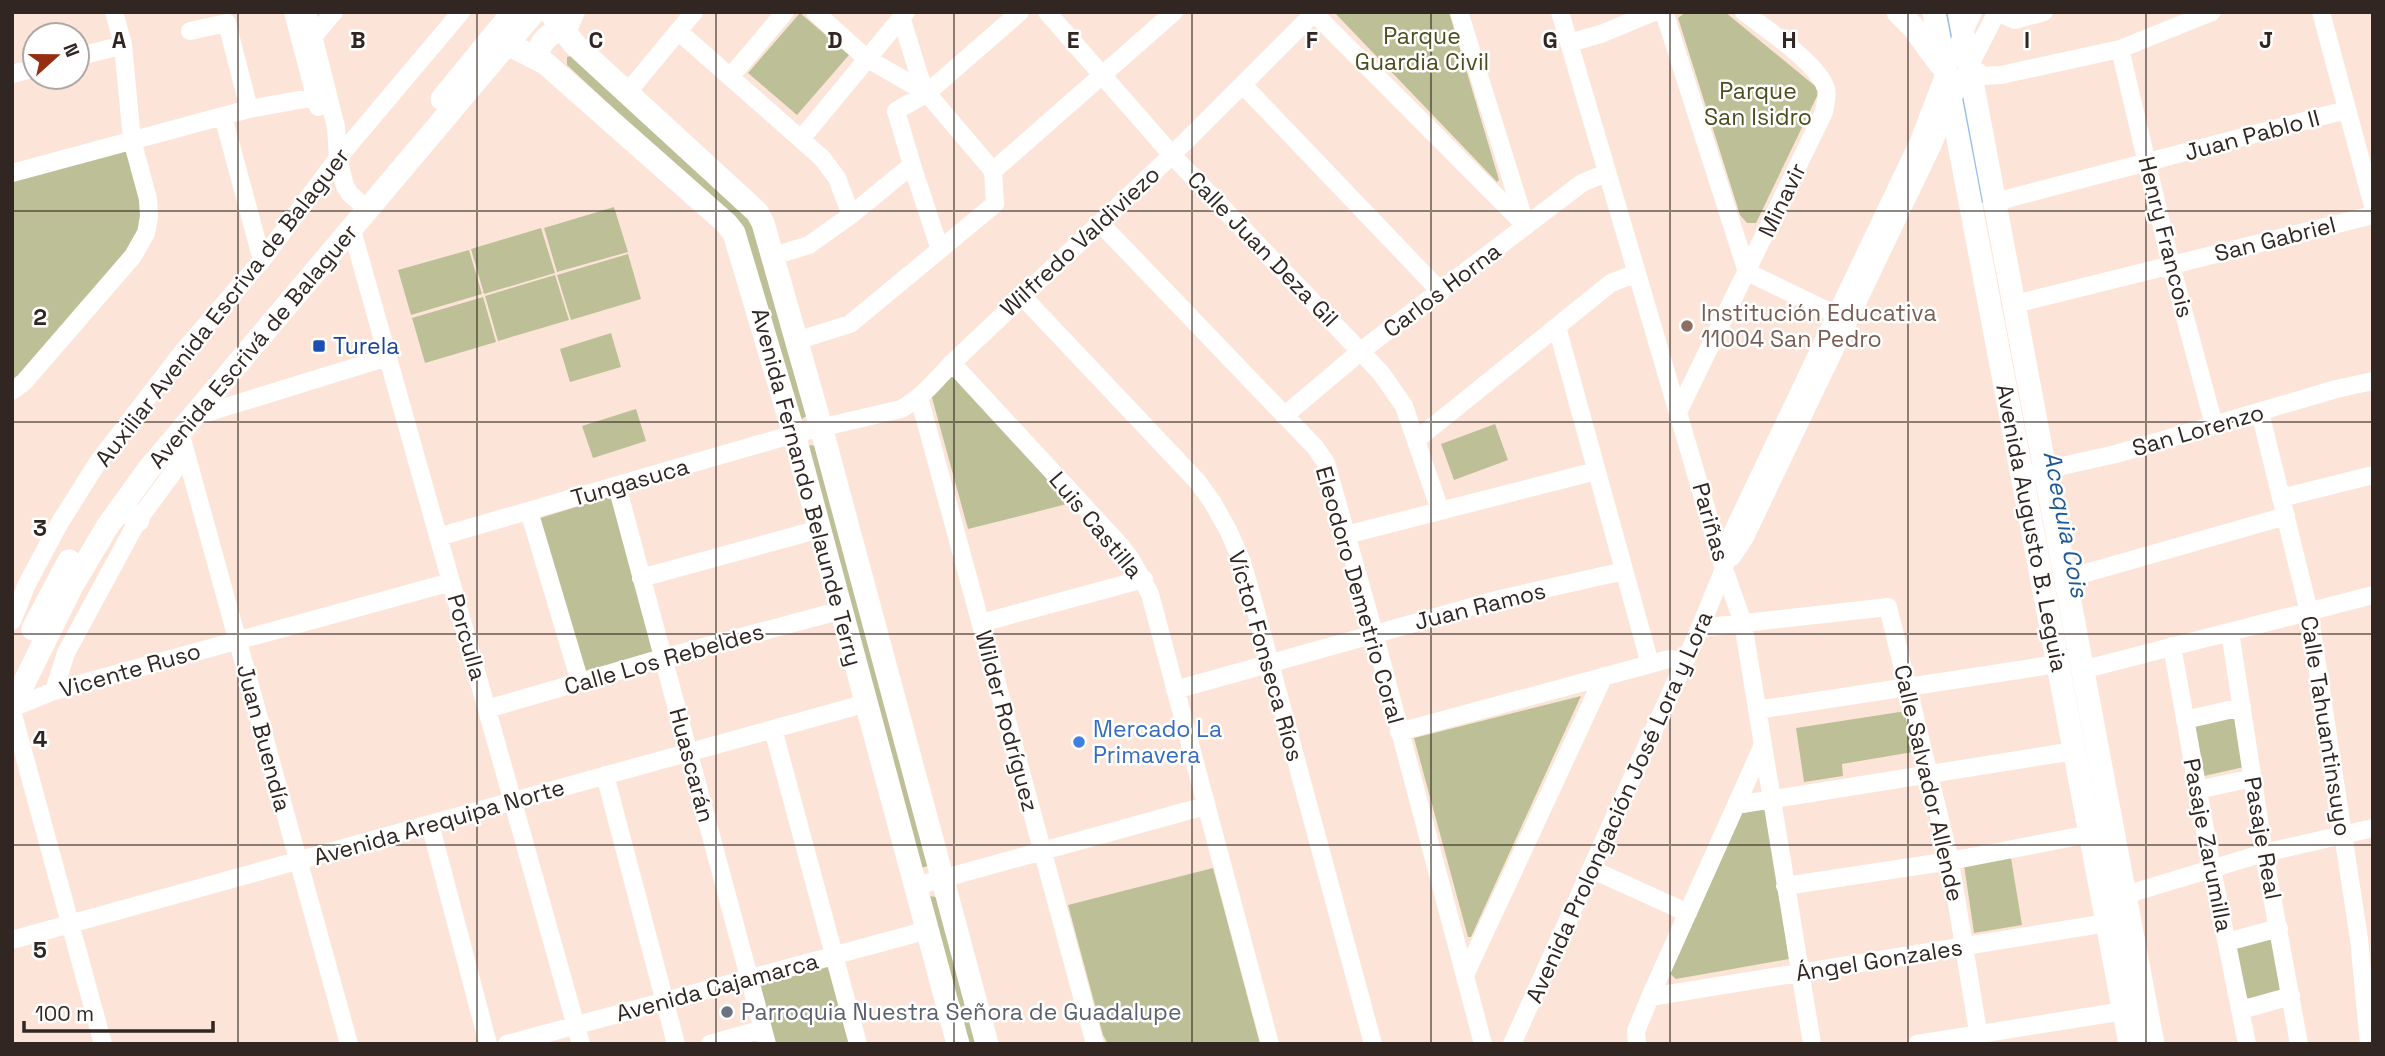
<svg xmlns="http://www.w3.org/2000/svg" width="2385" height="1056" font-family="'Space Grotesk',sans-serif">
  <rect width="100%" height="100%" fill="#fce5d8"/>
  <path fill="#bdc097" d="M 1334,12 L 1449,12 L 1499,180 L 1497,182 Z
    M 1686,12 L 1725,12 L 1820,90 L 1756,223 L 1747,223 L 1740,215 L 1678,18 Z
    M 800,13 L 849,55 L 797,115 L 748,73 Z
    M 571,56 L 754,224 L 809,414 L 802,419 L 798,417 L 741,227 L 567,65 L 567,57 Z
    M 128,149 L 144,219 L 130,249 L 12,384 L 12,181 Z
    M 614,207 L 628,252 L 557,272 L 544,228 Z
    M 541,228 L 555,273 L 484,294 L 471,249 Z
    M 469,250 L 482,294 L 411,315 L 398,270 Z
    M 628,254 L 641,299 L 571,320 L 557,275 Z
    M 555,275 L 569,320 L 498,341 L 485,296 Z
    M 483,297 L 496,342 L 425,363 L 412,318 Z
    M 611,333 L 621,367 L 570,382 L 560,349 Z
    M 953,375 L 1071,503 L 968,529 L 931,394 Z
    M 636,409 L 646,441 L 593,458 L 582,426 Z
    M 1495,424 L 1508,460 L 1454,480 L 1441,444 Z
    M 810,445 L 815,446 L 928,866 L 921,868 L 807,447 Z
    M 612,496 L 654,651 L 585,672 L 537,519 Z
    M 1581,696 L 1471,937 L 1468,937 L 1414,738 Z
    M 1906,711 L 1913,752 L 1842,764 L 1843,776 L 1804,782 L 1796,728 Z
    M 2234,712 L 2244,767 L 2204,776 L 2193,721 Z
    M 1765,803 L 1789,959 L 1676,979 L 1668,972 L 1743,806 Z
    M 2011,858 L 2022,925 L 1974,933 L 1964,865 Z
    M 1213,868 L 1260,1044 L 1108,1044 L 1103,1035 L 1068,905 Z
    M 929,896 L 937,897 L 977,1044 L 967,1044 Z
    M 2271,933 L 2280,991 L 2250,999 L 2247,998 L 2234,945 Z
    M 828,967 L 830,968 L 850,1044 L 775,1044 L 760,985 Z"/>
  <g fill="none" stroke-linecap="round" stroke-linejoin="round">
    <path stroke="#93beef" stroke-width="14" d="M 1946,12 L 1954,55
      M 1959,82 L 1980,196"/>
    <path stroke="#fff" stroke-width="18" d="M 293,12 L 318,107
      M 307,12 L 336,127 L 338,158 L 345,186 L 350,194 L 357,200
      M 815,12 L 866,58 L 927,93 L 993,171
      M 1047,12 L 1172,155 L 1381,373 L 1404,406 L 1440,510
      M 1313,12 L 1526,226
      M 1459,12 L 1525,223
      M 1560,12 L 1724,569 L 1743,623 L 1812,1044
      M 1664,12 L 1747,272 L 1845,319
      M 2321,12 L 2373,206
      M 901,17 L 920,78 L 927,93
      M 190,31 L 227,23 L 249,109
      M 678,31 L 822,158 L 837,178 L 851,215
      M 566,35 L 576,12
      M 313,37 L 334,12
      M 1569,43 L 1601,34 L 1654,12
      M 2120,49 L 2171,265 L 2214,425
      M 77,57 L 123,45
      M 1970,65 L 1983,76 L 2001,75 L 2120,49 L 2212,12
      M 12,74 L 35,68
      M 730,77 L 785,12
      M 1243,85 L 1441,292
      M 627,93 L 694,12
      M 223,116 L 262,260
      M 801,139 L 906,12
      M 993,171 L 1174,12
      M 12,173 L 249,109 L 316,97
      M 1995,202 L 2346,110
      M 1100,223 L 1315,447 L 1326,463 L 1374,633 L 1483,1044
      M 352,230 L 581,1044
      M 940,250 L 912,165 L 896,111 L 927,93 L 1020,12
      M 773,256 L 809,245 L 851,215 L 912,165
      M 1022,296 L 1197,481 L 1213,503 L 1229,532 L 1242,562 L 1252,597 L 1373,1044
      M 2015,304 L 2373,215
      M 1557,327 L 1650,664
      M 796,341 L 850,324 L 995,204 L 993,171
      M 952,363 L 1120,545 L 1132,561 L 1150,594 L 1270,1044
      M 12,391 L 24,382 L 133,256 L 146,233 L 149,217 L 148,199 L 132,140 L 123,45 L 114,12
      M 919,397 L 1095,1044
      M 1679,410 L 1824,112 C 1825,104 1828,97 1826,89 C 1819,64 1766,29 1744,12
      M 2260,412 L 2309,612 L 2359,939 L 2369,1044
      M 1284,416 L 1361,351 L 1582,183 L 1606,173
      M 193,417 L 388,357
      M 180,432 L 349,1044
      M 1416,440 L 1611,283 L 1637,273
      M 2035,472 L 2116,454 L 2336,389 L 2373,381
      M 617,486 L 767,1044
      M 2281,498 L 2373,475
      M 529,511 L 580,682
      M 1346,535 L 1596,471
      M 438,537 L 794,434 L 901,409 C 922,398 936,380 952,363 L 1172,155 L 1315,12
      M 1732,557 L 1745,537 L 1933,144 L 1951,101 L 1997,12 L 2015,20 L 2044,12
      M 641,578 L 820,529
      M 2065,579 L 2286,516
      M 12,621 L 27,584 L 59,524 L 98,462 L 181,354 L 262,260 L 338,158 L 461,12
      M 981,623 L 1144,579
      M 1700,628 L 1888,607 L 1950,861 L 1980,1044
      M 2230,632 L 2264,853 L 2299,1044
      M 2172,646 L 2212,869 L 2247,1044
      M 2082,670 L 2373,595
      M 1175,690 L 1500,599 L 1624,571
      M 54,691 L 66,653 L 138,520 L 186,455
      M 12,708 L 54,691 L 451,582
      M 487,709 L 663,658 L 842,610
      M 1757,710 L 2057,664
      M 12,711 L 103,1044
      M 2185,720 L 2242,707
      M 773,729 L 858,1044
      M 1399,732 L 1669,659 L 1685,661
      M 605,775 L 676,1044
      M 2197,790 L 2253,778
      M 1736,805 L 2074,751
      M 430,824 L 488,1044
      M 1591,869 L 1688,913
      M 916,886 L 1205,806
      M 1785,886 L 1950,861 L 2090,834
      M 2125,895 L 2264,853 L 2373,828
      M 12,940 L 867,703
      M 2227,942 L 2279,928
      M 1465,975 L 1604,676
      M 1650,997 L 2107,923
      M 2241,1010 L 2291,996
      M 507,1044 L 928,930
      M 710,1044 L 763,1029
      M 1512,1044 L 1700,628 L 1724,569 L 1733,531 L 1919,141 L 1945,73 L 1973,12
      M 1637,1044 L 1636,1031 L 1650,997 L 1763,745
      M 1917,1044 L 2124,1011"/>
    <path stroke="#fff" stroke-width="23" d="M 550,12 L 574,44 L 757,212 L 763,223 L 821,427 L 987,1044
      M 1898,12 L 1913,27 L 1940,64
      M 1934,12 L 2130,1044
      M 1959,12 L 2153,1044
      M 495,34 L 508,44 L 545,63 L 726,223 L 734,233 L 794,434 L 958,1044
      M 537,58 C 539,43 548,33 562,30
      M 442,99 L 513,12
      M 121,507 L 138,520
      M 33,629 L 69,561
      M 12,707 L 72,586 L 107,527 L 148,470 L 534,12"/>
  </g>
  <path fill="none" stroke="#312621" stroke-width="2" stroke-opacity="0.55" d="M 238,12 L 238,1044M 477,12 L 477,1044M 716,12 L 716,1044M 954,12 L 954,1044M 1192,12 L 1192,1044M 1431,12 L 1431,1044M 1670,12 L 1670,1044M 1908,12 L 1908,1044M 2146,12 L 2146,1044M 12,211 L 2373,211M 12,422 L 2373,422M 12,634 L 2373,634M 12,845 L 2373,845"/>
  <circle fill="#8d6e63" stroke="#fff" stroke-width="2.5" cx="1687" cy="326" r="7"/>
  <rect fill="#1a4fb4" stroke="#fff" stroke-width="2.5" x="312" y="339" width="14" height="14" rx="3.5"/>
  <circle fill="#3f7fe0" stroke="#fff" stroke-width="2.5" cx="1079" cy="742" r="7"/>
  <circle fill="#6b7280" stroke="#fff" stroke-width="2.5" cx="727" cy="1012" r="7"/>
  <g text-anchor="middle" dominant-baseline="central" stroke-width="5" stroke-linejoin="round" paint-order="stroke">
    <g font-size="23" fill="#4b4d1d" stroke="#fff">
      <text x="1422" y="36">Parque<tspan x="1422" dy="26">Guardia Civil</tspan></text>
      <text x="1758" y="91">Parque<tspan x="1758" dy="26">San Isidro</tspan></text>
    </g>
    <g font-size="23" fill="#312621" stroke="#fff">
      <text transform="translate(2252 135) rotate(-15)">Juan Pablo II</text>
      <text transform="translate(1782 200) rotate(-64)">Minavir</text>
      <text transform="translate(2166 237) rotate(76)">Henry Francois</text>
      <text transform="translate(2275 239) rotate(-14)">San Gabriel</text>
      <text transform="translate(1080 241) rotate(-43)">Wilfredo Valdiviezo</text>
      <text transform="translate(1263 249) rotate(46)">Calle Juan Deza Gil</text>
      <text transform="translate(1442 290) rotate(-37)">Carlos Horna</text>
      <text transform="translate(222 307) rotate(-52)">Auxiliar Avenida Escriva de Balaguer</text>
      <text transform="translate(253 346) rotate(-50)">Avenida Escrivá de Balaguer</text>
      <text transform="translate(2198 430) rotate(-16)">San Lorenzo</text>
      <text transform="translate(630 482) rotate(-16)">Tungasuca</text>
      <text transform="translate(807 487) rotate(75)">Avenida Fernando Belaunde Terry</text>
      <text transform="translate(1711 522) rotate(74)">Pariñas</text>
      <text transform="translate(1096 525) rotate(50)">Luis Castilla</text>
      <text transform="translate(2032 528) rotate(79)">Avenida Augusto B. Leguia</text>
      <text transform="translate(1360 595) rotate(74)">Eleodoro Demetrio Coral</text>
      <text transform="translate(1480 606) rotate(-14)">Juan Ramos</text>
      <text transform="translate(467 637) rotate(74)">Porculla</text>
      <text transform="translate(1266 656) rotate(74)">Víctor Fonseca Ríos</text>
      <text transform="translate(664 659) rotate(-16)">Calle Los Rebeldes</text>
      <text transform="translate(130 670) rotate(-16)">Vicente Ruso</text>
      <text transform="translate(1007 721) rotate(75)">Wilder Rodríguez</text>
      <text transform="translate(2326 726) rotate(81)">Calle Tahuantinsuyo</text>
      <text transform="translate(264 738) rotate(75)">Juan Buendía</text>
      <text transform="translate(692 765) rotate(75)">Huascarán</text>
      <text transform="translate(1929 783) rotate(77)">Calle Salvador Allende</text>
      <text transform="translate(1619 807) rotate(-66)">Avenida Prolongación José Lora y Lora</text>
      <text transform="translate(439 822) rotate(-16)">Avenida Arequipa Norte</text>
      <text transform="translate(2263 838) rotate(80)">Pasaje Real</text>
      <text transform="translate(2208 845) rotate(79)">Pasaje Zarumilla</text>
      <text transform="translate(1879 960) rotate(-9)">Ángel Gonzales</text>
      <text transform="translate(717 987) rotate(-15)">Avenida Cajamarca</text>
    </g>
    <g font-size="23" fill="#785e54" stroke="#fff" text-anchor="start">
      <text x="1701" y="313">Institución Educativa<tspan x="1701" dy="26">11004 San Pedro</tspan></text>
    </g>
    <g font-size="23" fill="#164399" stroke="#fff" text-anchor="start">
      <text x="333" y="346">Turela</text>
    </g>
    <g font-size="23" fill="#366cbe" stroke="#fff" text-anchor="start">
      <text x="1093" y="729">Mercado La<tspan x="1093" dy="26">Primavera</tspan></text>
    </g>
    <g font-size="23" fill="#5b616d" stroke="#fff" text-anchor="start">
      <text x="741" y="1012">Parroquia Nuestra Señora de Guadalupe</text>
    </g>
    <g font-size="24" font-style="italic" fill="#1d5893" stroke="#fff">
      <text transform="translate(2066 524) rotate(79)">Acequia Cois</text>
    </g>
  </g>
  <g font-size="23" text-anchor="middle" font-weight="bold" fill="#312621" stroke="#fff" stroke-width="5" stroke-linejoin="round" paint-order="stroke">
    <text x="119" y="48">A</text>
    <text x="358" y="48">B</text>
    <text x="596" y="48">C</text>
    <text x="835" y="48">D</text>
    <text x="1073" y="48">E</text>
    <text x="1312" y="48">F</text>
    <text x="1550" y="48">G</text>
    <text x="1789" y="48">H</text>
    <text x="2027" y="48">I</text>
    <text x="2266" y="48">J</text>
    <text x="40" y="325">2</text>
    <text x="40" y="536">3</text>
    <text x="40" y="747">4</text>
    <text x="40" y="958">5</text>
  </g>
  <rect width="2385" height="1056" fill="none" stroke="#312621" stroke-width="28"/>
  <g transform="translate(56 56) rotate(69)"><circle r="33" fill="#ffffff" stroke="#ada8a6" stroke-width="2"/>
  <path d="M0-5L12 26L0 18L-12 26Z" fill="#962e12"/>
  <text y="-10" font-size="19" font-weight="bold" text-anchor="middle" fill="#312621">N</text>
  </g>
  <path d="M24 1021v10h189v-10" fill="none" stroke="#312621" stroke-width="3.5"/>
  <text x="35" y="1021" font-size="21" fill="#312621" stroke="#ffffff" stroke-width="5" paint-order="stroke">100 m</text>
</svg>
